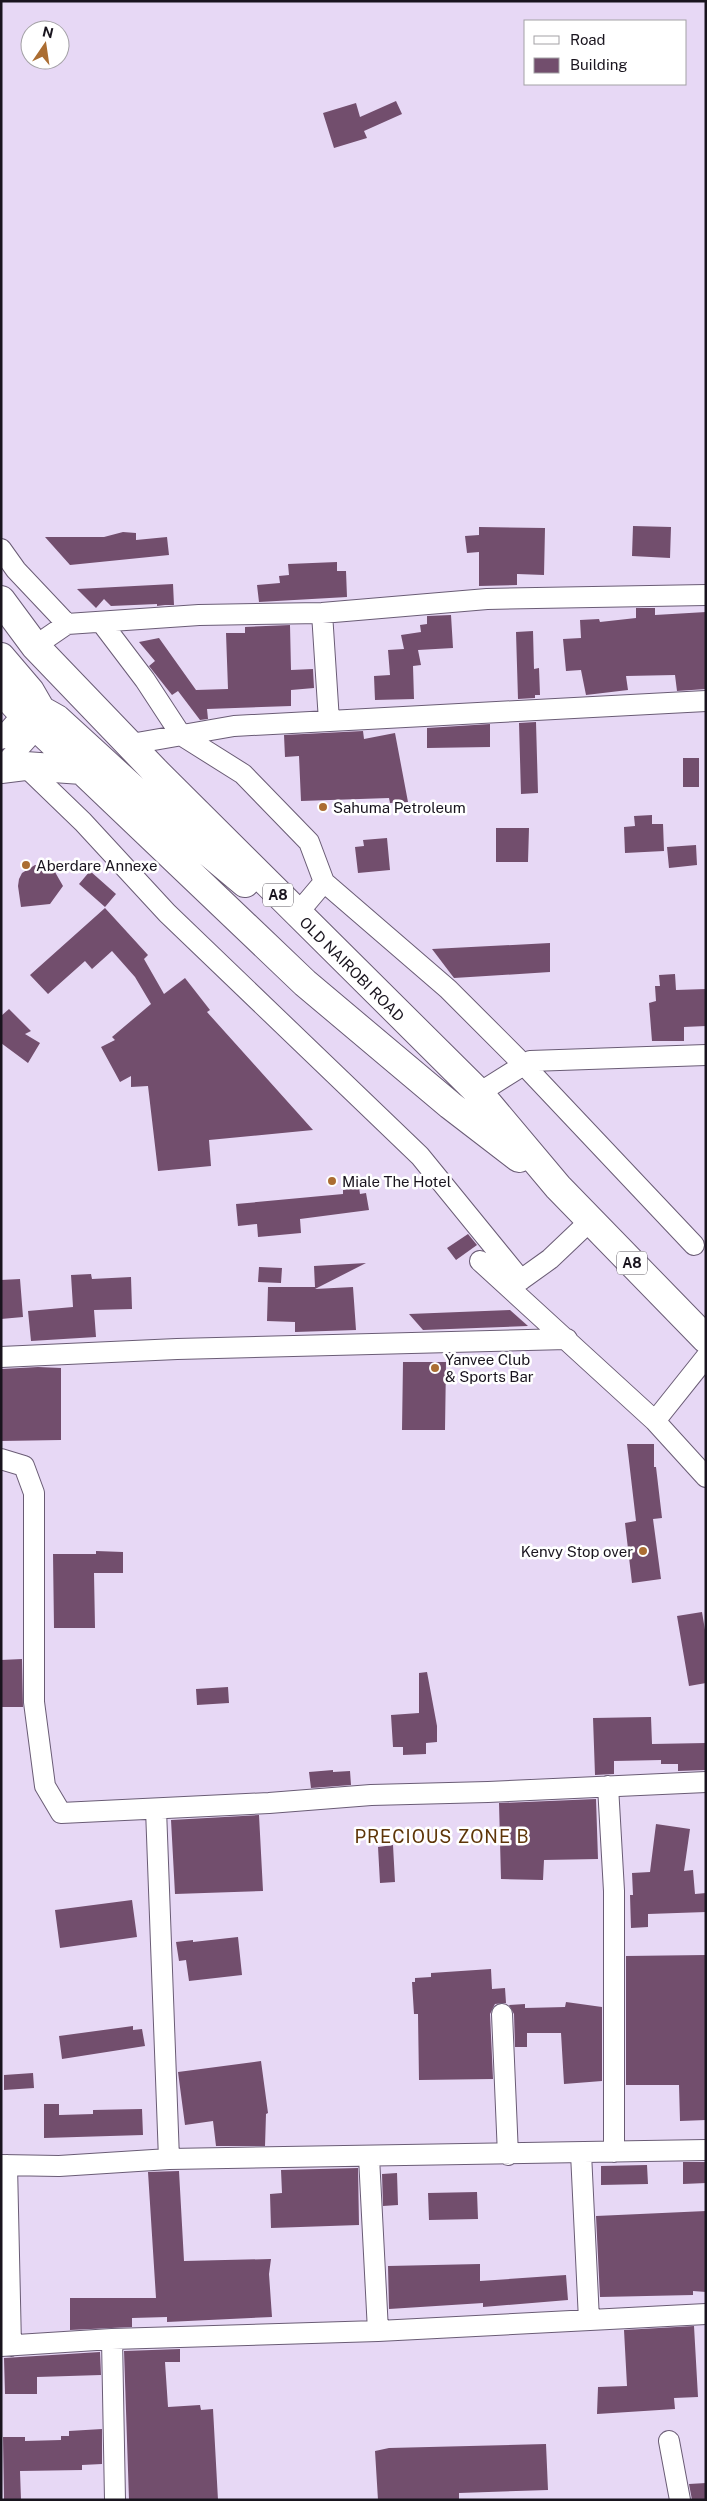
<svg xmlns="http://www.w3.org/2000/svg" width="707" height="2501" font-family="'Public Sans',sans-serif">
  <rect width="100%" height="100%" fill="#e7d8f5"/>
  <path fill="#724e6d" d="M 396,101 L 402,114 L 364,131 L 367,138 L 334,148 L 323,113 L 356,103 L 360,117 Z
    M 633,526 L 671,527 L 670,558 L 632,556 Z
    M 479,527 L 545,528 L 544,575 L 517,574 L 517,585 L 479,586 L 479,552 L 467,553 L 465,536 L 479,535 Z
    M 123,532 L 136,533 L 136,540 L 167,537 L 169,555 L 70,565 L 45,537 L 104,537 Z
    M 337,562 L 337,571 L 346,571 L 347,597 L 259,602 L 257,585 L 280,583 L 279,576 L 289,575 L 288,564 Z
    M 173,584 L 174,605 L 165,605 L 157,606 L 157,604 L 111,606 L 104,599 L 96,608 L 77,589 Z
    M 636,608 L 655,608 L 655,615 L 706,612 L 706,689 L 677,691 L 675,675 L 626,676 L 628,690 L 586,695 L 581,670 L 566,671 L 563,639 L 581,638 L 580,620 L 599,619 L 600,622 L 636,618 Z
    M 451,615 L 453,648 L 418,650 L 421,665 L 413,666 L 414,699 L 375,700 L 374,676 L 390,675 L 388,650 L 404,649 L 401,635 L 421,632 L 420,625 L 427,624 L 427,616 Z
    M 290,625 L 291,670 L 313,669 L 314,688 L 291,690 L 291,706 L 207,709 L 208,719 L 200,720 L 178,691 L 172,695 L 149,666 L 155,661 L 139,642 L 159,638 L 196,690 L 228,689 L 226,633 L 245,633 L 245,627 Z
    M 533,631 L 534,669 L 539,668 L 540,695 L 535,695 L 535,698 L 518,699 L 516,632 Z
    M 536,722 L 538,793 L 521,794 L 519,723 Z
    M 490,724 L 490,747 L 427,748 L 427,728 Z
    M 363,731 L 364,739 L 395,733 L 408,802 L 390,803 L 389,798 L 301,801 L 299,756 L 285,757 L 284,735 Z
    M 683,758 L 699,758 L 699,787 L 683,787 Z
    M 652,815 L 652,824 L 663,824 L 664,851 L 625,853 L 624,827 L 635,826 L 634,816 Z
    M 496,828 L 529,828 L 528,862 L 496,862 Z
    M 387,838 L 390,870 L 358,873 L 355,847 L 364,846 L 363,840 Z
    M 696,845 L 697,865 L 669,868 L 667,847 Z
    M 35,865 L 49,867 L 55,872 L 63,886 L 50,904 L 21,907 L 18,886 L 19,879 L 22,873 Z
    M 90,871 L 116,894 L 105,907 L 79,884 Z
    M 105,908 L 148,955 L 144,959 L 164,994 L 185,978 L 210,1010 L 207,1012 L 313,1130 L 209,1140 L 211,1166 L 158,1171 L 148,1086 L 131,1087 L 131,1076 L 120,1082 L 101,1047 L 115,1040 L 112,1037 L 151,1004 L 135,977 L 112,951 L 92,969 L 85,961 L 48,994 L 30,975 Z
    M 550,943 L 550,972 L 454,978 L 432,949 Z
    M 675,974 L 676,990 L 706,989 L 706,1026 L 684,1027 L 684,1041 L 652,1041 L 649,1003 L 656,1001 L 655,986 L 660,986 L 659,975 Z
    M 9,1009 L 31,1031 L 25,1034 L 40,1043 L 28,1063 L 1,1043 L 1,1016 Z
    M 359,1187 L 360,1194 L 366,1193 L 369,1210 L 300,1219 L 301,1233 L 258,1237 L 257,1224 L 238,1226 L 236,1204 L 343,1194 L 343,1190 Z
    M 468,1234 L 477,1245 L 456,1260 L 447,1248 Z
    M 366,1263 L 315,1289 L 353,1287 L 356,1330 L 295,1332 L 295,1322 L 267,1321 L 268,1287 L 315,1287 L 314,1266 Z
    M 259,1267 L 282,1268 L 281,1283 L 258,1282 Z
    M 91,1274 L 92,1279 L 131,1277 L 132,1309 L 94,1310 L 96,1337 L 31,1341 L 28,1311 L 73,1307 L 71,1275 Z
    M 20,1279 L 23,1317 L 1,1319 L 1,1280 Z
    M 510,1310 L 528,1326 L 423,1330 L 409,1314 Z
    M 403,1362 L 446,1362 L 445,1430 L 402,1430 Z
    M 38,1367 L 61,1368 L 61,1440 L 1,1441 L 1,1369 Z
    M 627,1444 L 654,1444 L 654,1467 L 656,1467 L 662,1518 L 653,1519 L 661,1579 L 632,1583 L 625,1523 L 636,1521 Z
    M 96,1551 L 123,1552 L 123,1573 L 94,1573 L 95,1628 L 54,1628 L 53,1554 L 96,1554 Z
    M 702,1612 L 706,1636 L 706,1683 L 689,1686 L 677,1616 Z
    M 22,1659 L 23,1707 L 1,1707 L 1,1660 Z
    M 427,1672 L 437,1726 L 437,1742 L 426,1743 L 426,1754 L 403,1755 L 403,1747 L 393,1747 L 391,1715 L 419,1713 L 419,1673 Z
    M 228,1687 L 229,1703 L 197,1705 L 196,1689 Z
    M 651,1717 L 652,1744 L 706,1743 L 706,1770 L 678,1771 L 678,1764 L 661,1764 L 661,1760 L 614,1761 L 614,1774 L 595,1775 L 593,1718 Z
    M 333,1770 L 333,1772 L 350,1771 L 351,1785 L 311,1788 L 309,1772 Z
    M 596,1799 L 598,1859 L 544,1860 L 543,1880 L 501,1879 L 499,1803 Z
    M 259,1815 L 263,1891 L 175,1894 L 171,1820 Z
    M 656,1824 L 690,1829 L 684,1871 L 693,1870 L 695,1894 L 706,1893 L 706,1912 L 648,1914 L 648,1927 L 631,1928 L 630,1895 L 633,1895 L 632,1873 L 650,1872 Z
    M 393,1845 L 395,1882 L 380,1883 L 378,1847 Z
    M 132,1900 L 137,1937 L 60,1948 L 55,1910 Z
    M 238,1937 L 242,1975 L 189,1981 L 186,1960 L 179,1961 L 176,1942 L 193,1940 L 193,1942 Z
    M 706,1955 L 706,2120 L 680,2121 L 679,2085 L 626,2085 L 626,1956 Z
    M 491,1969 L 492,1989 L 505,1988 L 506,2003 L 495,2004 L 490,2014 L 493,2079 L 419,2080 L 418,2014 L 414,2014 L 412,1982 L 415,1982 L 415,1978 L 431,1977 L 431,1973 Z
    M 566,2002 L 602,2007 L 602,2081 L 564,2084 L 561,2033 L 527,2033 L 527,2047 L 515,2047 L 514,2014 L 509,2005 L 525,2004 L 525,2008 L 565,2007 Z
    M 133,2026 L 133,2030 L 142,2029 L 145,2046 L 62,2059 L 59,2036 Z
    M 261,2061 L 268,2113 L 266,2114 L 265,2146 L 216,2146 L 213,2121 L 185,2125 L 178,2072 Z
    M 33,2073 L 34,2088 L 4,2090 L 4,2075 Z
    M 44,2104 L 59,2104 L 59,2115 L 93,2114 L 93,2110 L 142,2109 L 143,2135 L 44,2138 Z
    M 683,2162 L 706,2162 L 706,2183 L 683,2184 Z
    M 647,2165 L 648,2184 L 601,2185 L 601,2166 Z
    M 358,2168 L 359,2225 L 271,2228 L 270,2194 L 282,2193 L 281,2170 Z
    M 179,2171 L 184,2261 L 271,2259 L 269,2274 L 272,2317 L 167,2322 L 167,2317 L 132,2318 L 132,2327 L 70,2330 L 70,2298 L 156,2298 L 148,2172 Z
    M 397,2173 L 398,2205 L 383,2206 L 382,2174 Z
    M 477,2192 L 478,2219 L 429,2220 L 428,2193 Z
    M 706,2211 L 706,2292 L 693,2291 L 693,2295 L 600,2297 L 596,2216 Z
    M 480,2264 L 480,2281 L 566,2275 L 568,2300 L 483,2307 L 483,2303 L 389,2309 L 388,2266 Z
    M 694,2326 L 698,2397 L 674,2398 L 675,2409 L 597,2414 L 598,2387 L 627,2386 L 624,2330 Z
    M 180,2349 L 180,2362 L 165,2362 L 168,2407 L 200,2405 L 201,2410 L 213,2409 L 218,2500 L 129,2500 L 124,2351 Z
    M 100,2352 L 101,2375 L 37,2377 L 37,2394 L 5,2394 L 4,2358 Z
    M 102,2429 L 102,2464 L 82,2465 L 82,2470 L 20,2471 L 21,2500 L 4,2500 L 3,2437 L 25,2437 L 25,2441 L 61,2440 L 61,2436 L 69,2436 L 69,2431 Z
    M 546,2444 L 548,2490 L 459,2493 L 459,2500 L 378,2500 L 375,2451 L 389,2448 Z
    M 706,2483 L 706,2500 L 692,2500 L 689,2484 Z"/>
  <g fill="none" stroke-linecap="round" stroke-linejoin="round">
    <defs>
      <path id="minor" d="M 1,549 L 16,570 L 67,624
        M 322,613 L 329,721
        M 101,622 L 145,680 L 181,735 L 243,774 L 309,842 L 324,882 L 297,914
        M 35,646 L 67,624 L 199,615 L 322,613 L 487,599 L 706,595
        M 1,739 L 23,714
        M 131,744 L 234,726 L 706,701
        M 25,766 L 83,822 L 167,913 L 420,1156 L 521,1280
        M 1,768 L 37,728
        M 324,882 L 448,989 L 524,1065 L 694,1245
        M 479,1093 L 530,1061 L 706,1055
        M 480,1261 L 655,1421
        M 511,1287 L 550,1259 L 590,1221
        M 1,1357 L 177,1349 L 567,1339
        M 706,1357 L 655,1421 L 706,1477
        M 1,1459 L 24,1466 L 34,1493 L 34,1702 L 45,1786 L 61,1813 L 269,1803 L 371,1795 L 488,1792 L 706,1782
        M 608,1786 L 614,1891 L 614,2152
        M 156,1809 L 169,2159
        M 502,2014 L 508,2155
        M 581,2153 L 589,2320
        M 369,2157 L 378,2331
        M 1,2165 L 59,2166 L 169,2159 L 706,2150
        M 7,2165 L 11,2346
        M 112,2339 L 115,2500
        M 1,2346 L 112,2339 L 378,2331 L 706,2314
        M 669,2441 L 680,2500"/>
      <path id="highway" d="M 1,600 L 35,646 L 155,771 L 479,1093 L 558,1187 L 706,1339
        M 1,657 L 30,691 L 41,710 L 38,727
        M 1,690 L 23,714 L 305,983 L 450,1105 L 519,1158
        M 23,714 L 41,710 L 57,719 L 140,795 L 245,883
        M 1,769 L 25,766 L 82,770"/>
    </defs>
    <use href="#minor" stroke="#6a5c75" stroke-width="22"/>
    <use href="#highway" stroke="#6a5c75" stroke-width="30"/>
    <use href="#minor" stroke="#fff" stroke-width="20"/>
    <use href="#highway" stroke="#fff" stroke-width="28"/>
  </g>
  <g fill="#ab6d32" stroke="#fff" stroke-width="2">
    <circle cx="323" cy="807" r="5"/>
    <circle cx="26" cy="865" r="5"/>
    <circle cx="332" cy="1181" r="5"/>
    <circle cx="435" cy="1368" r="5"/>
    <circle cx="643" cy="1551" r="5"/>
  </g>
  <g text-anchor="middle" dominant-baseline="central" stroke-width="5" stroke-linejoin="round" paint-order="stroke">
    <g fill="#fff" stroke="#5e5a62" stroke-width="1">
      <rect x="263" y="883.5" width="30" height="23" rx="4"/>
      <rect x="617" y="1251.5" width="30" height="23" rx="4"/>
    </g>
    <g font-size="14" font-weight="bold" fill="#19141e">
      <text x="278" y="895">A8</text>
      <text x="632" y="1263">A8</text>
    </g>
    <g font-size="15" fill="#19141e" stroke="#fff" text-anchor="start">
      <text x="333" y="807">Sahuma Petroleum</text>
      <text x="36" y="865">Aberdare Annexe</text>
      <text x="342" y="1181">Miale The Hotel</text>
      <text x="445" y="1359">Yanvee Club<tspan x="445" dy="17">&amp; Sports Bar</tspan></text>
      <text x="633" y="1551" text-anchor="end">Kenvy Stop over</text>
    </g>
    <g font-size="15" fill="#19141e" stroke="#fff">
      <text transform="translate(352 969) rotate(45)">OLD NAIROBI ROAD</text>
    </g>
    <g font-size="18" letter-spacing="1" fill="#5e3508" stroke="#fff">
      <text x="442" y="1836">PRECIOUS ZONE B</text>
    </g>
  </g>
  <rect width="707" height="2501" fill="none" stroke="#19141e" stroke-width="5"/>
  <rect x="524" y="20" width="162" height="65" fill="#ffffff" stroke="#a3a1a5"/>
  <rect x="534" y="36" width="25" height="8" fill="#ffffff" stroke="#a3a1a5"/>
  <text x="570" y="45" font-size="15" fill="#19141e">Road</text>
  <rect x="534" y="58" width="25" height="15" fill="#724e6d" stroke="#a3a1a5"/>
  <text x="570" y="70" font-size="15" fill="#19141e">Building</text>
  <g transform="translate(45 45) rotate(13)"><circle r="24" fill="#ffffff" stroke="#a3a1a5"/>
  <path d="M0-4L9 19L0 12L-9 19Z" fill="#ab6d32"/>
  <text y="-8" font-size="14" font-weight="bold" text-anchor="middle" fill="#19141e">N</text>
  </g>
</svg>
